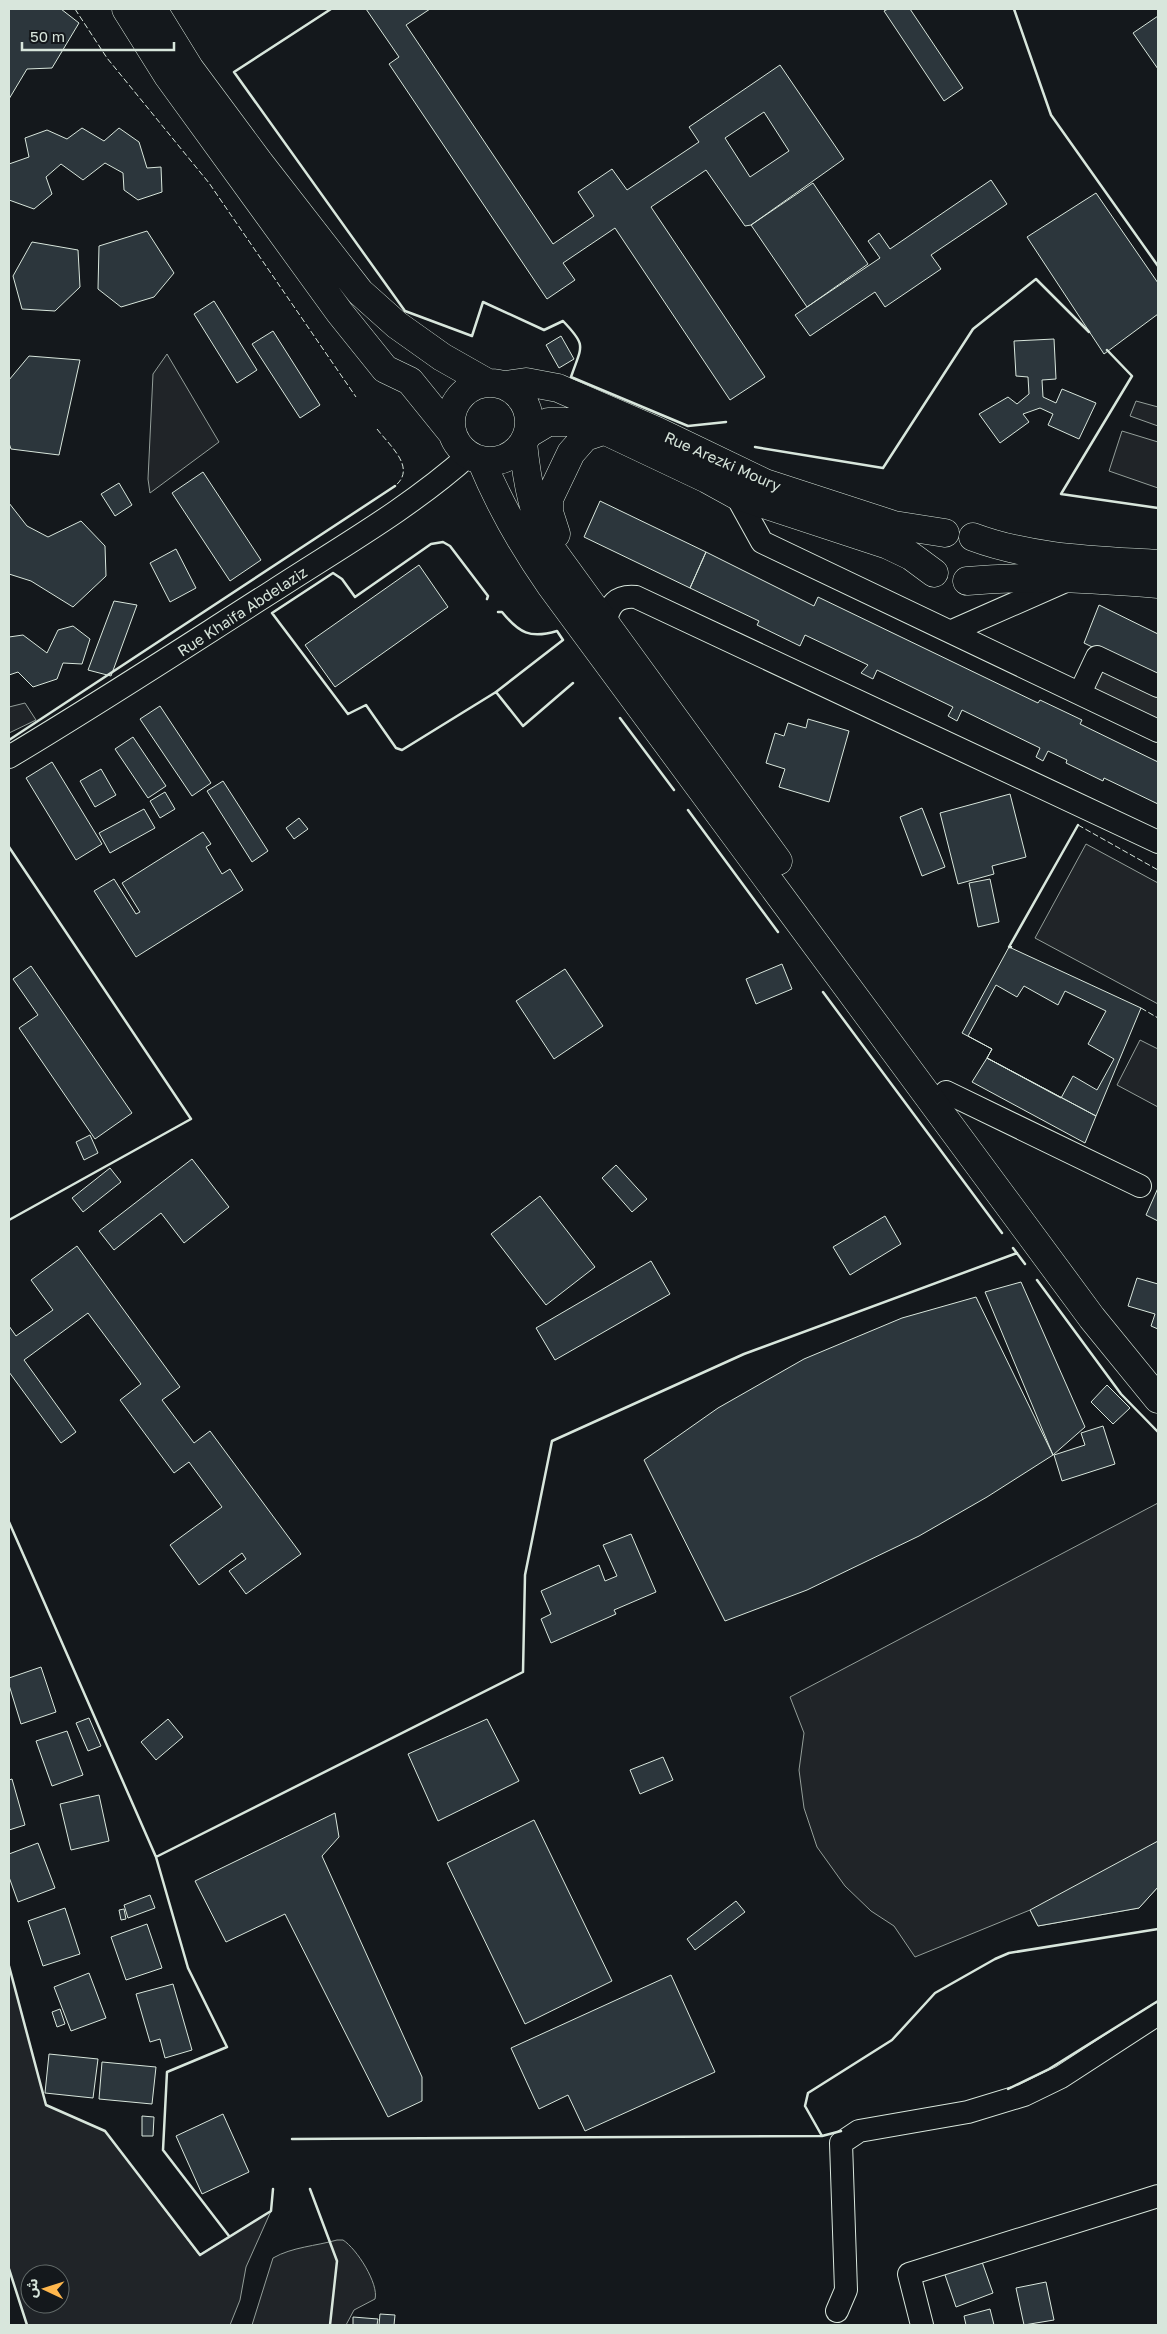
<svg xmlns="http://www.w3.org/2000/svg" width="1167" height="2334" font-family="'Golos Text','Noto Sans Arabic',sans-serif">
  <rect width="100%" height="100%" fill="#14181c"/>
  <path fill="#202428" stroke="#939e99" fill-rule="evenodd" d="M 167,354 L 219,442 L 150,493 L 148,479 L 153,374 Z
    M 1136,401 L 1158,407 L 1158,426 L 1130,416 Z
    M 1122,431 L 1158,442 L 1158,488 L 1109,471 Z
    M 25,703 L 36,720 L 9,733 L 9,707 Z
    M 1086,844 L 1158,883 L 1158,1004 L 1035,938 Z
    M 1140,1040 L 1158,1049 L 1158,1107 L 1117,1085 Z
    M 1158,1503 L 1158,1887 L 1139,1908 L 1038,1926 L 1030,1910 L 915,1957 L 894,1926 L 871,1911 L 845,1886 L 817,1847 L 804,1808 L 799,1770 L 804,1733 L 790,1697 Z
    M 9,1966 L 46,2105 L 105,2131 L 199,2255 L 271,2211 L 246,2267 L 240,2300 L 230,2325 L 27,2325 L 9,2269 ZM 30,2274 L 60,2274 L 60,2304 L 30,2304 Z
    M 337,2240 L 343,2240 C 357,2249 379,2284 375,2299 L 354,2310 L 346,2325 L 252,2325 L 273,2258 C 292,2247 316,2246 337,2240 Z"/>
  <path fill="#24282b" stroke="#939e99" d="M 1104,667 L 1158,692 L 1158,724 L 1092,693 Z"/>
  <path fill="#2c363c" stroke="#d8e6dc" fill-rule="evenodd" d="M 9,9 L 61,9 L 79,23 L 52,68 L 27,69 L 9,99 Z
    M 366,9 L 430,9 L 406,25 L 553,244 L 594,216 L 578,192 L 612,169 L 627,190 L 699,142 L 689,127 L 780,65 L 844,159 L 751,225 L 745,226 L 706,170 L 651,207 L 765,377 L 730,400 L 615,228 L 563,263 L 575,280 L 547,299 L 389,64 L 399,57 ZM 764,112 L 789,151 L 750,177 L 725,138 Z
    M 888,9 L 910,9 L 963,88 L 944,101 L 884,11 Z
    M 1158,16 L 1158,69 L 1133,33 Z
    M 82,128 L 104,141 L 119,128 L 139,142 L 147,168 L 161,167 L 162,192 L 138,200 L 124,190 L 123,173 L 105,163 L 83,180 L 61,164 L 46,177 L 52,194 L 34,209 L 9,200 L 9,164 L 29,157 L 25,138 L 47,130 L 67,139 Z
    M 991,180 L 1007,204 L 931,255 L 941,269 L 885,307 L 875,292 L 810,336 L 795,315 L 880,258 L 868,241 L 879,233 L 890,249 Z
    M 813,183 L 868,264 L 807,307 L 751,225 Z
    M 1096,193 L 1158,283 L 1158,314 L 1104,354 L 1027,237 Z
    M 147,231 L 174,273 L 154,297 L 121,307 L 98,289 L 99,246 Z
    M 32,242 L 78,250 L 80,287 L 55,311 L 22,309 L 13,276 Z
    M 214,301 L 257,370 L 237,383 L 194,314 Z
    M 273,331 L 320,405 L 300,418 L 252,344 Z
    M 561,336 L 574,359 L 559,368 L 546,345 Z
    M 1054,339 L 1056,379 L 1042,380 L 1043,397 L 1056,403 L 1062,389 L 1096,403 L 1079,439 L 1048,425 L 1053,414 L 1040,408 L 1023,414 L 1029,422 L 1000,443 L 979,414 L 1008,397 L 1017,404 L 1029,394 L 1028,377 L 1016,376 L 1014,341 Z
    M 29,356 L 80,360 L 59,455 L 11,449 L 9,443 L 9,380 Z
    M 203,472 L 261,560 L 230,581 L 172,493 Z
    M 119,483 L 132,505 L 115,516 L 101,494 Z
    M 600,501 L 706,552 L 690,588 L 584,537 Z
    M 9,503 L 27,526 L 48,537 L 81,521 L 105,546 L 106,576 L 73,607 L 31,581 L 9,574 Z
    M 176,549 L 196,588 L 170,602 L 150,563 Z
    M 706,552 L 814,606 L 818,597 L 1038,703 L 1040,700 L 1082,720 L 1080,724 L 1158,762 L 1158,804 L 1104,778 L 1103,781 L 1066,763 L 1067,760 L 1048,751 L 1043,761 L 1036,757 L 1040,748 L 962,710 L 957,721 L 948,716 L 953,707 L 877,670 L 873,679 L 861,673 L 868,665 L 805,635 L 800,646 L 757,625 L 759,621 L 690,588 Z
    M 419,565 L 448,607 L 335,687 L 305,645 Z
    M 114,601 L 137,605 L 111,676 L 88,670 Z
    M 1099,605 L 1158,634 L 1158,679 L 1084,643 Z
    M 73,626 L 90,639 L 82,664 L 63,663 L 57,679 L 33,687 L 18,672 L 9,675 L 9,637 L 23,635 L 47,653 L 58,630 Z
    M 160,706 L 211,783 L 192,796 L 140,719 Z
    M 808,719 L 849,731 L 829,802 L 779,787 L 785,769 L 766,763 L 775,733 L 784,736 L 788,723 L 806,728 Z
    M 133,737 L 166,786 L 148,798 L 115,749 Z
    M 52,762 L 102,844 L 76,860 L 26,778 Z
    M 101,769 L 116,795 L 95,807 L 80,781 Z
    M 223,781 L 268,851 L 252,862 L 207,791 Z
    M 165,792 L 175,809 L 160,818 L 150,801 Z
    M 1010,794 L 1026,857 L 992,866 L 994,874 L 958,884 L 940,813 Z
    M 922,808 L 945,867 L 922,876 L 900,817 Z
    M 144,809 L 155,828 L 110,853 L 99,833 Z
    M 299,818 L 308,829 L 294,839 L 286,828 Z
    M 203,832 L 211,844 L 206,847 L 222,874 L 230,869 L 243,890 L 136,957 L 94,891 L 114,879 L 136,914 L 140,912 L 122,883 Z
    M 990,879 L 999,922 L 978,927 L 969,883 Z
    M 1009,947 L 1141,1008 L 1096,1116 L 987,1058 L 992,1049 L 962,1033 Z
    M 782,964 L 792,989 L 756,1004 L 746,979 Z
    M 31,966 L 132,1113 L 95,1139 L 19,1028 L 38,1015 L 13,979 Z
    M 565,969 L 603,1026 L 554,1059 L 516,1001 Z
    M 996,985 L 1017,997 L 1024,986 L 1058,1005 L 1065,991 L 1106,1011 L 1088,1044 L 1114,1059 L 1097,1090 L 1073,1076 L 1061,1098 L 987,1058 L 992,1049 L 968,1036 Z
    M 987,1058 L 1096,1116 L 1085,1143 L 972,1082 Z
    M 90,1135 L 98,1153 L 84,1160 L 76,1142 Z
    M 192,1159 L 229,1207 L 184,1243 L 161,1213 L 114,1250 L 99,1231 Z
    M 616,1165 L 647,1199 L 632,1212 L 602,1178 Z
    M 110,1168 L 121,1182 L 83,1212 L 72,1198 Z
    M 1158,1188 L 1158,1221 L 1146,1215 Z
    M 540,1196 L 595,1267 L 546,1305 L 491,1234 Z
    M 885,1216 L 901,1244 L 850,1275 L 833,1247 Z
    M 77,1246 L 180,1387 L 162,1400 L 194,1443 L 210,1431 L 301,1554 L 246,1594 L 229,1571 L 246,1559 L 242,1553 L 199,1585 L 170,1545 L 222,1507 L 189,1462 L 174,1473 L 120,1400 L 141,1384 L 88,1313 L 24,1360 L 76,1432 L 61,1443 L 9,1372 L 9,1326 L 16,1336 L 53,1310 L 31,1280 Z
    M 651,1261 L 670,1294 L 555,1360 L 536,1328 Z
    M 1137,1278 L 1158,1284 L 1158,1329 L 1151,1326 L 1155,1314 L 1128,1306 Z
    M 1021,1282 L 1085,1427 L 1053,1455 L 985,1292 Z
    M 976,1297 L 1053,1455 L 987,1497 L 919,1536 L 807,1590 L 725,1621 L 644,1460 L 718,1408 L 804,1359 L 902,1318 Z
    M 1107,1385 L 1130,1408 L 1113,1424 L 1091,1402 Z
    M 1103,1426 L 1115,1464 L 1062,1481 L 1054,1455 L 1085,1445 L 1081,1433 Z
    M 631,1534 L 656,1592 L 614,1610 L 616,1614 L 551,1643 L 541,1619 L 551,1614 L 541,1591 L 599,1565 L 605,1581 L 617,1576 L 603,1545 Z
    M 41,1667 L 56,1712 L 21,1724 L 9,1685 L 9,1678 Z
    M 89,1718 L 101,1746 L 88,1751 L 76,1723 Z
    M 168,1719 L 183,1737 L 156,1760 L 141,1742 Z
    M 487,1719 L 519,1781 L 438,1821 L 408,1754 Z
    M 67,1731 L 83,1775 L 52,1786 L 36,1741 Z
    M 663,1757 L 673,1780 L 640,1794 L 630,1770 Z
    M 12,1779 L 25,1825 L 9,1830 L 9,1780 Z
    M 99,1795 L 109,1841 L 71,1850 L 60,1804 Z
    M 335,1813 L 339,1837 L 322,1856 L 422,2077 L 422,2101 L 388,2117 L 285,1914 L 226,1942 L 195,1881 Z
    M 534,1820 L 612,1981 L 525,2024 L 447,1863 Z
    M 1158,1841 L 1158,1887 L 1139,1908 L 1038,1926 L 1030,1910 Z
    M 38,1843 L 55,1888 L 18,1902 L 9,1877 L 9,1854 Z
    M 150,1895 L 155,1908 L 128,1918 L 124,1905 Z
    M 736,1901 L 745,1912 L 695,1950 L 687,1939 Z
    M 65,1908 L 80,1954 L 43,1966 L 28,1921 Z
    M 124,1909 L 126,1919 L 121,1920 L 119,1910 Z
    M 147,1924 L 162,1968 L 126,1980 L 111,1937 Z
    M 89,1973 L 106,2018 L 71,2031 L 54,1987 Z
    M 671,1975 L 715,2072 L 585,2131 L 568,2095 L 539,2109 L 511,2048 Z
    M 173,1984 L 192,2050 L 165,2058 L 160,2039 L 150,2042 L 136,1994 Z
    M 60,2009 L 65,2024 L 57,2027 L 52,2012 Z
    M 49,2054 L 98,2059 L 93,2098 L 45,2093 Z
    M 102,2062 L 156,2067 L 152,2104 L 99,2099 Z
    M 223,2114 L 249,2172 L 202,2194 L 176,2136 Z
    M 142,2116 L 154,2117 L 153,2136 L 142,2136 Z
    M 981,2259 L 993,2293 L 956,2307 L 944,2272 Z
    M 1046,2282 L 1054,2320 L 1024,2325 L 1016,2288 Z
    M 990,2309 L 994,2325 L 966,2325 L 964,2316 Z
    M 380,2314 L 395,2315 L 394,2325 L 379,2325 Z
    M 353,2317 L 378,2319 L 377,2325 L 353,2325 Z"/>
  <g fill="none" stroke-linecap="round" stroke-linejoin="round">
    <defs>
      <path id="minor" d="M 736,495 L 762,542 L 1158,731
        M 606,623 C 608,605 617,595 636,597 L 1158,842
        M 952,631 L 1068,580
        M 1080,693 L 1097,657 L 1158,686
        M 9,757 C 98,704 185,647 273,591 C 339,548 410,508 469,455
        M 946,1092 L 1140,1186
        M 837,2311 L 846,2290 L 841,2143 L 859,2131 L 968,2112 L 1024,2095 L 1061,2077 L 1158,2014
        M 922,2325 L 909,2274 L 1158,2196"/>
      <path id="major" d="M 126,9 L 168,76 L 340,313 L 385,369 L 410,381 L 452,433
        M 153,9 L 190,69 L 259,162 L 360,292 L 397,325 L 442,357 L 486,382
        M451 422a39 39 0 1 1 78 0a39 39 0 1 1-78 0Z
        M 505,385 L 526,382 L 558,388 L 657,431 L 765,483 L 894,525 L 945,533
        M 528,434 L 548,422 L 572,422 L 595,426 L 707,479 L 736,495 L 888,545 L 911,556 L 934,573
        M 523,443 C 527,482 533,516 552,550 L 778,861
        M 481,460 C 500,506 523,546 551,586 L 1092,1318 L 1158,1399
        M 556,534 L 549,512 L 549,499 L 571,453 L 585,437 L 606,430
        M 973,537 C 1032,559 1096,560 1158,564
        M 967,581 C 1032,575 1094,579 1158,584"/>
    </defs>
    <use href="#minor" stroke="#d8e6dc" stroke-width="24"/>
    <use href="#major" stroke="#d8e6dc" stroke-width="29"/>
    <use href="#minor" stroke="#14181c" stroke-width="22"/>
    <use href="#major" stroke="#14181c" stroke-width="28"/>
    <path stroke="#d8e6dc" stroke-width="1" stroke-dasharray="6 2.5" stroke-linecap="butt" d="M 75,9 L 107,58 L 209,183 L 356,397
      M 377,429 C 390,446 417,468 395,486
      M 1078,825 L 1158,870
      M 1141,1008 L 1158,1018"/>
    <path stroke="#d8e6dc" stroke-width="2.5" d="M 331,9 L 234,72 L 405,311 L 472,336 L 483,302 L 544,330 L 563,321 C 587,346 582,345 571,377 L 688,426 L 726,422
      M 1014,9 L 1051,115 L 1158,266
      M 1107,350 L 1132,376 L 1061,494 L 1158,508
      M 755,447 L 883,468 L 973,329 L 1036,279 L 1089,332
      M 487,599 L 488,596 L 450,546 L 443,542 L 431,544 L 355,597 L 342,579 L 333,573 L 272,613 L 348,714 L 366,705 L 396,748 L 402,750 L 496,692 L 523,726 L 573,683
      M 496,692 L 563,640 L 557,631 C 530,639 519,633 502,612 L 498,612
      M 620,718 L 674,790
      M 9,740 L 395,486
      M 688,810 L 778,932
      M 9,847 L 191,1119 L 9,1220
      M 1011,947 L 1009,947 L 1078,825
      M 823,992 L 1002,1233
      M 1013,1248 L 1025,1264
      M 1037,1280 L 1121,1394 L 1158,1432
      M 9,1522 L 156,1857
      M 9,1966 L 46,2105 L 105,2131 L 200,2255 L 271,2211 L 273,2189
      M 1008,2089 L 1049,2069 L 1158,2001
      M 822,2136 L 805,2106 L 808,2093 L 892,2040 L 935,1993 L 995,1959 L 1009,1953 L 1158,1929
      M 292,2139 L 822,2136 L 841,2131
      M 310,2189 L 337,2261 L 330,2325
      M 229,2236 L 163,2150 L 167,2072 L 227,2047 L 188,1968 L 156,1857 L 523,1672 L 525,1575 L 552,1441 L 744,1354 L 1017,1253
      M 9,2269 L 27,2325"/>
  </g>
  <g text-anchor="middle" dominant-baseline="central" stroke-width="4" stroke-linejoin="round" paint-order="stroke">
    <g font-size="15" fill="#d8e6dc" stroke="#14181c">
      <text transform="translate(723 461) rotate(24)">Rue Arezki Moury</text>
      <text transform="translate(242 611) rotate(-33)">Rue Khaifa Abdelaziz</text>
    </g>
  </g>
  <rect width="1167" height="2334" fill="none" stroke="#d8e6dc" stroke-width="20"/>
  <g transform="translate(45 2289) rotate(274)"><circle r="24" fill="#14181c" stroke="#626a69"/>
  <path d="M0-4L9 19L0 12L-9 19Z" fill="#ffb74d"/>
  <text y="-8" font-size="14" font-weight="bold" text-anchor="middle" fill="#d8e6dc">ش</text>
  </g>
  <path d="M22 42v8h152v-8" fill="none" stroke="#d8e6dc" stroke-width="2.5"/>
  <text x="30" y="42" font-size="15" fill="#d8e6dc" stroke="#14181c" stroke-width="4" paint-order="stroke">50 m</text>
</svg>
